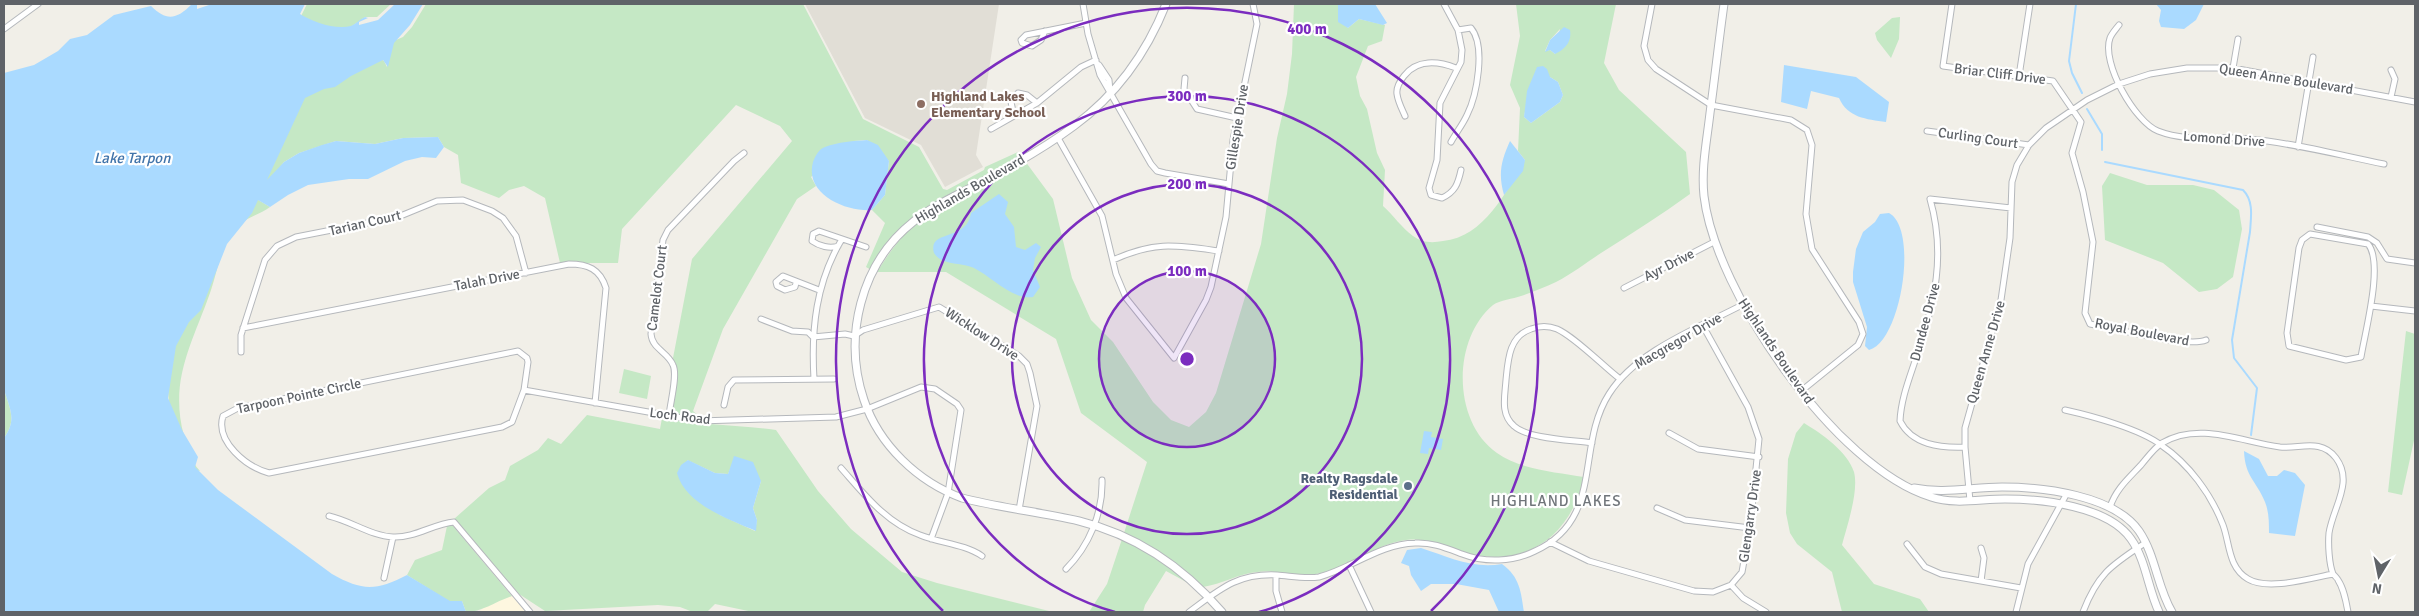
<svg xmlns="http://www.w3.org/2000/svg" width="2419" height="616" font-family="Signika,sans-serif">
  <rect width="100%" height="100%" fill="#f1efe8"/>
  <path fill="#fef7e0" d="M 512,596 L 526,612 L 478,612 L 494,601 Z"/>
  <path fill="#e1ded6" d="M 805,4 L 999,4 L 976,155 L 983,167 L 945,187 L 921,145 L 865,118 Z"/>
  <path fill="#c5e8c5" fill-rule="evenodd" d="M 307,4 L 391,4 L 377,17 L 365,17 L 348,29 L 318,26 L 301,16 Z
    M 426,4 L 803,4 L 863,119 L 919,147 L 943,189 L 947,190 L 984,170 L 985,167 L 1018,152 L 1021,156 L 941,200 L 910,220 L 871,270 L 866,267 L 885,223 L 872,210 L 885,195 L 889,161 L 867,140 L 854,141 L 811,177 L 816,186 L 797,199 L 723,329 L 693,411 L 701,418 L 672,413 L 677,375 L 673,358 L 692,259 L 792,141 L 780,126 L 736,105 L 622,229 L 618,263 L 560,263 L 545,198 L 524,186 L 509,190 L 499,198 L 461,183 L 458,155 L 444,147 L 438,137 L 403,138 L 375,144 L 336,141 L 299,153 L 284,162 L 255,198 L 270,207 C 259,215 243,219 234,228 C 222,241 216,277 210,293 C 192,344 169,380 184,436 C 188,450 190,460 200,471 L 184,468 C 173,425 164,399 169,354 L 293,103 L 377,56 L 384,61 L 387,67 L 391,37 L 396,40 L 403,37 L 412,27 Z
    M 1294,4 L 1338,4 L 1338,19 L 1348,28 L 1359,19 L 1385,25 L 1382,41 L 1368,46 L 1356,77 L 1360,96 L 1367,109 L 1377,153 L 1385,170 L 1383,206 C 1393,215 1402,228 1413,236 C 1423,243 1432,243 1443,241 C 1484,237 1506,192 1525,160 L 1518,151 L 1520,108 L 1510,85 L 1520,36 L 1516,4 L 1616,4 L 1604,63 L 1619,90 L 1686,152 L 1690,194 C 1661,215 1631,234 1601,253 C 1587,262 1572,274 1556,282 C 1545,287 1533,292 1521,296 C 1513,299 1500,300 1493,305 C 1452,339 1452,422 1497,453 C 1521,470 1556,472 1584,477 C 1572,532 1530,568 1471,554 C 1448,548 1431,537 1406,540 C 1375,544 1351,566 1321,573 C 1300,578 1279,569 1257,572 C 1238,574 1222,584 1203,587 L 1160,552 L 1124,533 L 1147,462 L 1081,413 L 1056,339 L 946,272 L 877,272 C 887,256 898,240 912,227 C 942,199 990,182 1025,161 L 1053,199 L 1072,278 L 1091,320 L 1113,342 L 1153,402 L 1171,420 L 1189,427 L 1206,412 L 1216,393 L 1261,244 L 1277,138 L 1287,94 L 1292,54 ZM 1560,29 L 1555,54 L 1550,50 L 1545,51 L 1550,40 ZM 1550,77 L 1558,82 L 1563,95 L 1560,102 L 1531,123 L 1524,117 L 1530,85 Z
    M 1900,17 L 1899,39 L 1891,58 L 1877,40 L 1875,33 L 1892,18 Z
    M 2110,173 L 2147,185 L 2193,185 L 2214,190 L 2239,210 L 2242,229 L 2233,277 L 2217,289 L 2199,292 L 2163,263 L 2105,240 L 2102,186 Z
    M 2406,331 L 2415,334 L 2415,436 L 2402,495 L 2388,492 Z
    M 624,369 L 651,376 L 647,399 L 619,393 Z
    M 4,390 C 10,409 17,420 4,438 Z
    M 587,415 L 660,429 L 662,418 C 700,425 738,425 776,430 L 818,491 L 851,529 L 902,572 L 937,583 L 1053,612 L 753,612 L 715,604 L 707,612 L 693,612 L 680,607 L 658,605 L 545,611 L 519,594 L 454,519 L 489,488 L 505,480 L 510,466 L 538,450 L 548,438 L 561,444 ZM 687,460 L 715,473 L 728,474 L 732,465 L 761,481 L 753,508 L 757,520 L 755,531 L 720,515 Z
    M 1804,423 C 1822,434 1847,451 1854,472 C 1859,491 1847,526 1842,545 L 1874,584 L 1920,599 L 1929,612 L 1842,612 L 1832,572 L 1797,544 L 1790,533 L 1786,513 L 1788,459 L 1796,433 Z
    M 447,526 L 453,526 L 512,596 C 496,601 482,612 466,612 L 462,601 L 450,602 L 407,575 L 415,560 L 442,550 Z
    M 1122,539 L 1157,558 L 1190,584 L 1166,571 L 1145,605 L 1143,612 L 1089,612 L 1107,584 Z"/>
  <path fill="#aadaff" d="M 192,4 L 197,4 L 197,9 L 212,4 L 305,4 L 300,14 C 313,22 335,30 351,26 C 356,24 360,19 365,17 L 368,18 L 359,22 L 359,25 L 378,20 L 395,4 L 423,4 L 410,25 L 394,43 L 388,67 L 383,60 L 351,76 L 335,87 L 324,89 L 305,98 L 267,180 L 284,162 L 299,153 L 322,145 L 336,141 L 375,144 L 403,138 L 438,137 L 444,147 L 436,158 L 422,157 L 405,161 L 368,179 L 349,179 L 308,185 L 288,195 L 270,207 L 258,200 L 252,213 L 227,244 L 201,310 L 189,322 L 176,346 L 168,398 L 182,430 L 198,457 L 195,467 L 218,490 L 332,574 C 362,591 376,591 407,575 L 450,601 L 462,601 L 466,612 L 4,612 L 4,438 C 17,420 10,409 4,390 L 4,73 L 34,65 L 58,51 L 70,39 L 87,35 L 114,15 L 151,6 C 167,22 177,19 192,4 Z
    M 1338,4 L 1375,4 L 1387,23 L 1383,25 L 1359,19 L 1348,28 L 1338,22 Z
    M 2156,4 L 2155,4 L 2204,4 L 2196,20 L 2184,29 L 2161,27 L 2159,21 L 2161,10 Z
    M 1564,27 L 1570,30 C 1572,42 1565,49 1555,54 L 1550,50 L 1545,52 L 1550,40 Z
    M 1784,65 L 1856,77 L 1889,102 L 1886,122 C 1866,119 1848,118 1839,98 L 1811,91 L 1807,109 L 1781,102 Z
    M 1543,66 L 1547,69 L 1550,77 L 1558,82 L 1563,95 L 1560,102 L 1531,123 L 1524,117 L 1527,91 L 1537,67 Z
    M 867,140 L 878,145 L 889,161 L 885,195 L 872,210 C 846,212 804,194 813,162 C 815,156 819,149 825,147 C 838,142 854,141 867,140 Z
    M 1510,141 L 1525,160 L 1523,171 L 1504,195 C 1498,174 1501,161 1510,141 Z
    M 999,194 L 1008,202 L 1005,214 L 1014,227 L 1016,247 L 1025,250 L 1036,243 L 1041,247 L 1035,258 L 1033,270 L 1040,287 L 1033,297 C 1012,300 992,277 974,268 C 961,262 942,266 934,253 C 927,229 967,242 971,213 Z
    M 1889,213 C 1919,229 1901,342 1869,350 L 1865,346 L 1867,327 L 1853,282 L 1853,272 L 1856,249 L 1863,232 L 1875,222 L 1880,214 Z
    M 1424,431 L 1432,432 L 1431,437 L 1443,439 L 1441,450 L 1429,448 L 1428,454 L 1420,453 Z
    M 2244,451 L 2259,459 L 2268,476 L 2277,476 L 2284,470 L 2295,473 L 2305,485 L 2295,536 L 2269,533 C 2269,522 2269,512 2265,502 C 2256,480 2245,477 2244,451 Z
    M 734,456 L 753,462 L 761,481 L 753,508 L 757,520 L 756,531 C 728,519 685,504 677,473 L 681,465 L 688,460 L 715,473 L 728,474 Z
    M 1421,548 C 1449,557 1472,569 1502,564 C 1520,577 1521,592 1524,612 L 1499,612 L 1489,590 L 1456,584 L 1431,584 L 1421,591 L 1411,575 L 1409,566 L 1401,563 L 1407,550 Z"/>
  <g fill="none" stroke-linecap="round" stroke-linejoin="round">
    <path stroke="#aadaff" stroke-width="2" d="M 2076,4 L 2069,61 L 2072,73 L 2082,93
      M 2087,109 L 2102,134 L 2102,150
      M 2105,162 L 2243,190 C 2254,201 2251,217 2250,232 L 2232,340 L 2234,358 L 2257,388 L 2251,435"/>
    <defs>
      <path id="minor" d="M 1083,4 L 1088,34 L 1100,75 L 1151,164 L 1157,171 L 1165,173 L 1229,184
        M 1444,4 L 1458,30 L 1462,50 L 1461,62 L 1440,103 L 1437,160 L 1429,188 L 1431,195 L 1442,198 C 1455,192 1458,184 1461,170
        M 1652,4 L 1644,46 L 1648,60 L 1656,69 L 1711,105 L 1791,120 L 1807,130 L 1812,145 L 1806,214 L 1812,249 L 1859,322 L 1863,334 L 1858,345 L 1800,392
        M 1952,4 L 1943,66 L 2053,81 L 2081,122 L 2072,153 L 2083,192 L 2093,242 L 2085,313 L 2090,324 C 2114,328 2187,348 2206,340
        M 2119,25 C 2116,29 2112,33 2110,38 C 2101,63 2135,122 2158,131 C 2189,143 2218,135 2249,139 C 2294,143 2339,155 2384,164
        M 4,29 L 38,4
        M 1045,31 L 1041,40 L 1032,46 L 1022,43 L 1021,40 L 1026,35 L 1086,23
        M 1099,65 L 1109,80 L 1110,91
        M 2233,68 L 2238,39
        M 2391,70 L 2395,79 L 2391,97
        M 2019,76 L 2030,4
        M 1185,78 L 1184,89 L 1197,109 L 1237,118
        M 1014,116 L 1011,102 L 1018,93 L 1027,95 L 1037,103
        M 1405,116 C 1402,109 1398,102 1397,94 C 1396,87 1400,81 1404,76 C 1417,59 1438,61 1456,68
        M 991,129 L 1037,103 L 1081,67 L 1096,60
        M 1927,131 L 2029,145
        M 1058,138 L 1102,216 L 1116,274 L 1126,298 L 1174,358 L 1206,300 L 1211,287 L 1226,217 L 1233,140 L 1257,24 L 1253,4
        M 1451,142 C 1456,133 1463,124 1467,115 C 1477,95 1486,46 1471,28 L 1458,30
        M 2298,147 L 2313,57
        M 2317,227 L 2368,237 L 2377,243 L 2387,259 L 2415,263
        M 2310,234 L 2368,244 C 2384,263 2365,332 2361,357 L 2346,360 L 2289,346 L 2287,333 L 2299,248 L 2302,240 Z
        M 838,246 C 830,249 819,246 812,241 L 813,234 L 819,231 L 866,247
        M 1113,260 C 1155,241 1175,245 1219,251
        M 796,283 L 795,287 L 785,290 L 777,286 L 776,282 L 783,276 L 819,290
        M 1624,288 L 1714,242
        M 2371,306 L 2415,311
        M 761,319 L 792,331 L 808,332 L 813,337 L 845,334 L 854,336 L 863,330 L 939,307 L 1019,356 L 1027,364 L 1030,373 L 1037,406 L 1019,510
        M 243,328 L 569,264 C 588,264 600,269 606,288 L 595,403
        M 518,351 L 527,358 L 528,362 L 524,390 L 512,422 L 502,427 L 269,473 C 247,467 215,442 223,416 L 238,408 Z
        M 241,352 L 241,335 L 265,260 L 277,246 L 296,237 L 398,217 L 437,201 L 463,200 L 492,211 L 503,218 L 516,236 L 526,273
        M 814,379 C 811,329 816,282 842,239
        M 524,390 L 699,421 L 836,417 L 867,409 L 921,387 L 935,389 L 957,404 L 961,410 L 948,493 L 931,539
        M 724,405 L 728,387 L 734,380 L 834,379
        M 2065,410 C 2092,416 2140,429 2161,445 C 2189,464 2211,494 2223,525 C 2230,544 2228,567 2248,579 C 2268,591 2311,578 2333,574
        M 669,416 C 670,403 678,375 673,365 C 668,352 652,349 651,334 L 663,240 L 668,230 L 734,161 L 744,153
        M 1669,433 L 1698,449 L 1759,457
        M 1592,443 C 1572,440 1528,439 1514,426 C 1500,414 1505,396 1506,380 C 1508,360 1509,336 1531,329 C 1539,326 1549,326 1557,329 C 1575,337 1603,366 1620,379
        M 1965,447 C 1940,448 1912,445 1900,421 C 1901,398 1910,377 1917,355 C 1935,302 1946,254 1930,199 L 2011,208
        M 841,468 C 864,494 886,523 920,535 C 939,543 965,544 982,556
        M 1970,501 L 1965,447 L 1965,428 L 2001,300 L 2010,238 L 2012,182 L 2017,165 L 2029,145 L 2046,128 L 2087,100 L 2119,84 L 2150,74 L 2187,68 L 2233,68 L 2415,102
        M 2110,507 C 2116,489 2128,479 2141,465 C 2147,458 2154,448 2162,443 C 2199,421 2242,442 2280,447 C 2300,449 2321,438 2336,458 C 2354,482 2333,507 2329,533 C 2328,544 2329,564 2333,574 C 2334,575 2338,579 2338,580 C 2344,589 2346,601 2348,612
        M 1657,508 L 1685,520 L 1750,528
        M 329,516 C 351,521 371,536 393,537 C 415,538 433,524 454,522 L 530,612
        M 1550,542 L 1589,561 L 1694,591 L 1713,592 L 1731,585 L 1742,572 L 1750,528 L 1759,439 L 1748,407 L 1703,326
        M 1907,544 L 1925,567 L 1941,574 L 2021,588
        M 1981,548 L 1984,558 L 1981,581
        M 1349,565 L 1371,612
        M 1066,569 C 1089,546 1103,513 1102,480
        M 1276,575 L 1276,591 L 1282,612
        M 384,578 L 393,537
        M 1731,585 L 1743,598 L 1766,612
        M 1189,612 C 1219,590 1237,573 1277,575 C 1291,576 1304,579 1319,577 C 1352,568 1380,544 1415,543 C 1432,542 1446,548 1462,554 C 1485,563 1513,562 1535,551 C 1605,519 1575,447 1609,394 C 1636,351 1698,328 1742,305
        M 2016,612 L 2028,564 L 2066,495
        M 2083,612 C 2098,573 2112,565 2145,543"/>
      <path id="tertiary" d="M 1166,4 C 1147,52 1116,95 1074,126 C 1043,149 1009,168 974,186 C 953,197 931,207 913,222 C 860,264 843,338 864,400 C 879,445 918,482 962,498 C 1001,508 1040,512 1079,521 C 1136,535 1184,568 1222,612
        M 1724,4 C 1719,40 1715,76 1710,113 C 1707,140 1701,168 1704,196 C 1715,292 1836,468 1931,497 C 1955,505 1980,499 2005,499 C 2042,499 2108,506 2131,539 C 2146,560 2148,589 2159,612
        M 1914,488 C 1944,494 1972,487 2002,487 C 2042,487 2114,495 2139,531 C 2156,556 2157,587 2172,612"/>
    </defs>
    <use href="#minor" stroke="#b5b8bc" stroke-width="7"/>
    <use href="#tertiary" stroke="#b5b8bc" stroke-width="9"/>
    <use href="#minor" stroke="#fff" stroke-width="5"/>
    <use href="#tertiary" stroke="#fff" stroke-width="7"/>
  </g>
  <circle cx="1187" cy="359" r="88" fill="#7b2cbf" fill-opacity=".12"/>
  <g fill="none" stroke="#7b2cbf" stroke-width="2.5">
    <circle cx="1187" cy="359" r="88"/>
    <circle cx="1187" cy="359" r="175"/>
    <path d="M1115 612A263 263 0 1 1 1259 612"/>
    <path d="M943 611A351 351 0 1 1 1431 611"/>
  </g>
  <circle fill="#8d6e63" stroke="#fff" stroke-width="2" cx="921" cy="104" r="5"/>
  <circle fill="#5c6f8a" stroke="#fff" stroke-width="2" cx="1408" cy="486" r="5"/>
  <g text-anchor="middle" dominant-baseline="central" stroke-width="4.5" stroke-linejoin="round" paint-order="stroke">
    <g font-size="14" fill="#5f6368" stroke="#fff">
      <text transform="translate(2000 74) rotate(7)">Briar Cliff Drive</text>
      <text transform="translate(2286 79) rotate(9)">Queen Anne Boulevard</text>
      <text transform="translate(1237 127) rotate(-81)">Gillespie Drive</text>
      <text transform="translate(1978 138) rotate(8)">Curling Court</text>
      <text transform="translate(2224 139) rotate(4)">Lomond Drive</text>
      <text transform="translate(970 189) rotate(-30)">Highlands Boulevard</text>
      <text transform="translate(365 223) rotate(-13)">Tarian Court</text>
      <text transform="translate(1669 265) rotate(-27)">Ayr Drive</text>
      <text transform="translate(487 280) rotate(-11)">Talah Drive</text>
      <text transform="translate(657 288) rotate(-83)">Camelot Court</text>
      <text transform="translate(1925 322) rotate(-75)">Dundee Drive</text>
      <text transform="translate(2142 332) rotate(11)">Royal Boulevard</text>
      <text transform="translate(982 334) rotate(33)">Wicklow Drive</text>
      <text transform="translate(1678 341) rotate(-30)">Macgregor Drive</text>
      <text transform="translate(1776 351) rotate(56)">Highlands Boulevard</text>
      <text transform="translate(1986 352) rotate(-74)">Queen Anne Drive</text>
      <text transform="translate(299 396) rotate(-12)">Tarpoon Pointe Circle</text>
      <text transform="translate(680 416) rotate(7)">Loch Road</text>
      <text transform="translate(1750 516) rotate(-82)">Glengarry Drive</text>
    </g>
    <g font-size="14" font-weight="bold" fill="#785e54" stroke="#fff" text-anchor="start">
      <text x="931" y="96">Highland Lakes<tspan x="931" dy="16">Elementary School</tspan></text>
    </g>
    <g font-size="14" font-weight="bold" fill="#4e5e75" stroke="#fff" text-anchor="end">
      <text x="1398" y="478">Realty Ragsdale<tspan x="1398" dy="16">Residential</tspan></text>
    </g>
    <g font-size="15" font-style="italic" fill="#4174aa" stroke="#fff">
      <text x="132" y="158">Lake Tarpon</text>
    </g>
    <g font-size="15" letter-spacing="1" fill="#70757a" stroke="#fff">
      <text x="1556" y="501">HIGHLAND LAKES</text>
    </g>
  </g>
  <circle cx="1187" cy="359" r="8" fill="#7b2cbf" stroke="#fff" stroke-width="2.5"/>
  <g font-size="15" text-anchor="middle" font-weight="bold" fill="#7b2cbf" stroke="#fff" stroke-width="4.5" stroke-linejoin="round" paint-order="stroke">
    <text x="1307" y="34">400 m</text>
    <text x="1187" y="101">300 m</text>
    <text x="1187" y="189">200 m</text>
    <text x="1187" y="276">100 m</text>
  </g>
  <rect width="2419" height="616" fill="none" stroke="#5f6368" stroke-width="10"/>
  <g transform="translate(2379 576) rotate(190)" stroke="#ffffff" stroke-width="4" paint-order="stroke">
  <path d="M0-4L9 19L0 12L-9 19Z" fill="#5f6368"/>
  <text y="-8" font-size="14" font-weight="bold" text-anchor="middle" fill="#5f6368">N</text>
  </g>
</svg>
